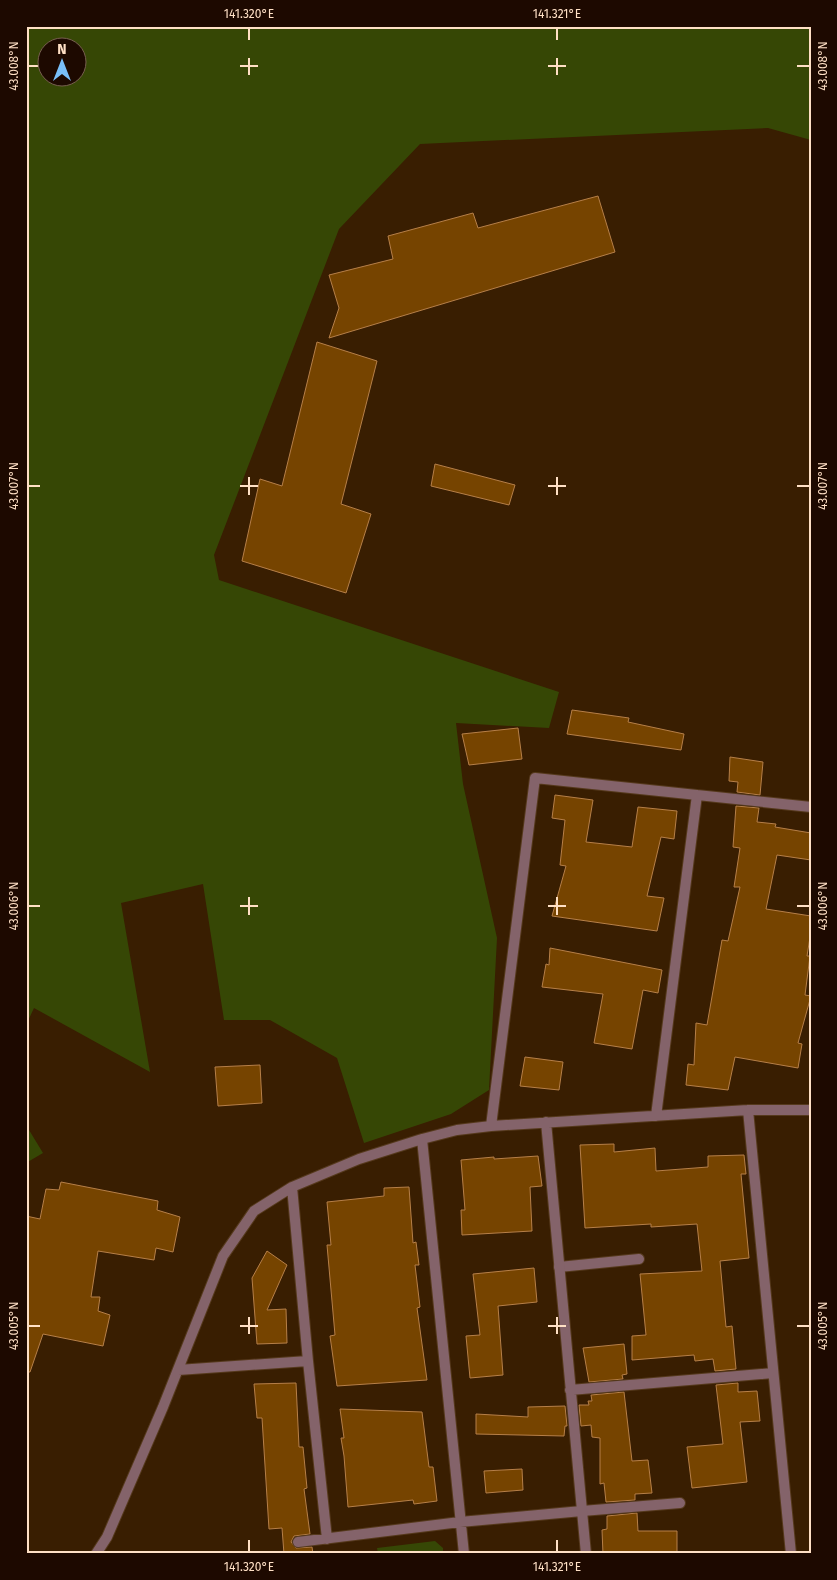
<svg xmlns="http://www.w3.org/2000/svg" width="837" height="1580" font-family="'Fira Sans',sans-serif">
  <rect width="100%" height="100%" fill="#391e01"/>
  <path fill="#364705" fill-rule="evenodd" d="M 26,26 L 811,26 L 811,140 L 768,128 L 420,144 L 339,229 L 214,555 L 219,580 L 559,692 L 549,728 L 456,723 L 463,784 L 497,938 L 489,1090 L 451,1114 L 364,1143 L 337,1058 L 270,1020 L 224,1020 L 203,884 L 121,903 L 150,1072 L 34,1008 L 26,1025 ZM 48,48 L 78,48 L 78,78 L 48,78 Z
    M 26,1125 L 43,1153 L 26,1163 Z
    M 435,1541 L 443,1548 L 443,1554 L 378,1554 L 377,1548 Z"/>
  <path fill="#764400" stroke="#b67f48" d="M 598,196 L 615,252 L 329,338 L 339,308 L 329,275 L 393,259 L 388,236 L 473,213 L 478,228 Z
    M 317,342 L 377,361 L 341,504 L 371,514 L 346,593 L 242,561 L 260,479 L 282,486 Z
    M 435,464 L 515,485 L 509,505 L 431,486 Z
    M 572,710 L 629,718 L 628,722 L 684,734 L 681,750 L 567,734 Z
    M 518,728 L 522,759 L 469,765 L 462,734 Z
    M 730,757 L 763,762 L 760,795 L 737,792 L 738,782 L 729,781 Z
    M 555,795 L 593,800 L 586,842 L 632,847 L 638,807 L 677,811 L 674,839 L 661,837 L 647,896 L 664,898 L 657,931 L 552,916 L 566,866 L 560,865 L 565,820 L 552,818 Z
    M 736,806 L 759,808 L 757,822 L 776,824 L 775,827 L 811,833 L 811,860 L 777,855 L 766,909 L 811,916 L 811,931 L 807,956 L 810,956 L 805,995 L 811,996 L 798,1043 L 802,1044 L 798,1068 L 735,1057 L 728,1090 L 686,1085 L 688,1064 L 694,1065 L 696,1023 L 707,1025 L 722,940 L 728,941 L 740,887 L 734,887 L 740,848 L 733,847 Z
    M 550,948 L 662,970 L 658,993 L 643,990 L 632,1049 L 594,1043 L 603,994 L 542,987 L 546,964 L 549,965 Z
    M 525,1057 L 563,1062 L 559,1090 L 520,1086 Z
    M 260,1065 L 262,1103 L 218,1106 L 215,1067 Z
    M 614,1144 L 614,1152 L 655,1148 L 656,1171 L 708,1167 L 708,1156 L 744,1155 L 746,1174 L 741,1174 L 749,1258 L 720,1261 L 726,1327 L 732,1326 L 736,1369 L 715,1371 L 713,1359 L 695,1361 L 694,1355 L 632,1360 L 632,1336 L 646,1335 L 640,1274 L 702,1271 L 697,1224 L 651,1227 L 651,1224 L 585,1228 L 580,1145 Z
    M 538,1156 L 542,1186 L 530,1187 L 532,1231 L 462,1235 L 461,1210 L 465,1210 L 461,1160 L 494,1157 L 494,1159 Z
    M 61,1182 L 158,1201 L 157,1210 L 180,1217 L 173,1252 L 156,1248 L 154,1260 L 98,1251 L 91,1297 L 100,1297 L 98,1311 L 110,1315 L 103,1346 L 43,1334 L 30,1372 L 26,1372 L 26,1216 L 40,1219 L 46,1189 L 59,1190 Z
    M 409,1187 L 413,1243 L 416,1242 L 419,1265 L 415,1265 L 420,1307 L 417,1308 L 427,1380 L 337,1386 L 330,1336 L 335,1335 L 327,1245 L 331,1245 L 327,1202 L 384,1196 L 384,1188 Z
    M 267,1251 L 287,1265 L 267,1310 L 286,1309 L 287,1343 L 257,1344 L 252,1278 Z
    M 534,1268 L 537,1302 L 498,1306 L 503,1375 L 470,1378 L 466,1336 L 480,1335 L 473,1274 Z
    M 624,1344 L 627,1374 L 622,1375 L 623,1379 L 589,1382 L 583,1348 Z
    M 296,1383 L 299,1447 L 303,1447 L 307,1488 L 304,1489 L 310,1534 L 294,1536 L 291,1542 L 296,1548 L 312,1547 L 313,1554 L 284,1554 L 282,1528 L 269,1529 L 262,1418 L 257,1418 L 254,1384 Z
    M 738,1383 L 738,1392 L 757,1391 L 760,1421 L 740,1422 L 747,1482 L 692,1488 L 687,1447 L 723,1444 L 716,1385 Z
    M 624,1392 L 632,1461 L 648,1460 L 652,1493 L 635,1494 L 635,1500 L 606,1502 L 604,1483 L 600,1484 L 600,1438 L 592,1437 L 591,1425 L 581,1426 L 579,1405 L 589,1405 L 588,1401 L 592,1401 L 591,1395 Z
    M 565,1406 L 567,1426 L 565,1426 L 564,1436 L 476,1434 L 476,1414 L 528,1417 L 528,1407 Z
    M 340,1409 L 422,1412 L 429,1467 L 433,1467 L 437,1501 L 414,1504 L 413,1500 L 348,1507 L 344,1456 L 341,1438 L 344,1438 Z
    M 522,1469 L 523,1490 L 486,1493 L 484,1471 Z
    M 637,1513 L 638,1531 L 677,1531 L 677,1554 L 603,1554 L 602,1530 L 607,1529 L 607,1516 Z"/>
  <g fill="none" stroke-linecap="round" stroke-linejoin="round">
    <defs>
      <path id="service" d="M 559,1267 L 639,1259
        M 582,1511 L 680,1503"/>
      <path id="minor" d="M 748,1110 L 791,1554
        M 656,1116 L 697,795
        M 546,1122 L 586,1554
        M 491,1126 L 535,778 L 811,807
        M 422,1139 L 464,1554
        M 292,1187 L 308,1361 L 327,1539
        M 178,1370 L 308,1361
        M 570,1390 L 773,1373
        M 298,1542 L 460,1522 L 582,1511
        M 96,1554 L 107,1537 L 163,1407 L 223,1256 L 254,1211 L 292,1187 L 359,1159 L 422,1139 L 457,1130 L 491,1126 L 748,1110 L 811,1110"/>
    </defs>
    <use href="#service" stroke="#55391c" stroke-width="12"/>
    <use href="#minor" stroke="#55391c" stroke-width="12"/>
    <use href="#service" stroke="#84636a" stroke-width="10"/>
    <use href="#minor" stroke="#84636a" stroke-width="10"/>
  </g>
  <path fill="none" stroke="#ffe0c5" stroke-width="2" d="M 249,28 L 249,40M 557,28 L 557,40M 249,58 L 249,75M 557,58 L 557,75M 28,66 L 40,66M 240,66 L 258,66M 548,66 L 566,66M 797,66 L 810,66M 249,477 L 249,495M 557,477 L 557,495M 28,486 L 40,486M 240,486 L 258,486M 548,486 L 566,486M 797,486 L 810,486M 249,897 L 249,915M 557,897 L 557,915M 28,906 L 40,906M 240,906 L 258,906M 548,906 L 566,906M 797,906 L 810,906M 249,1317 L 249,1334M 557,1317 L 557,1334M 28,1326 L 40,1326M 240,1326 L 258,1326M 548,1326 L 566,1326M 797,1326 L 810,1326M 249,1540 L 249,1552M 557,1540 L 557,1552"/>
  <rect width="837" height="1580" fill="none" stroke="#1d0900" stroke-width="55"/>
  <g transform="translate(62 62)"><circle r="24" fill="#1d0900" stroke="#775f4f"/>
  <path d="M0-4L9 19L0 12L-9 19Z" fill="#79bff8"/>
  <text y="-8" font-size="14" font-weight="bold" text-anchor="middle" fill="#ffe0c5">N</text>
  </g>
  <rect x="28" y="28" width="782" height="1524" fill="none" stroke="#ffe0c5" stroke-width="2"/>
  <g font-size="12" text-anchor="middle" fill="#ffe0c5">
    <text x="249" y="18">141.320°E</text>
    <text x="557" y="18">141.321°E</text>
    <text transform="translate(14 66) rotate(-90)" y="4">43.008°N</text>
    <text transform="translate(823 66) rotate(-90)" y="4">43.008°N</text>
    <text transform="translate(14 486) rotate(-90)" y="4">43.007°N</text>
    <text transform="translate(823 486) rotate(-90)" y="4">43.007°N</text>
    <text transform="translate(14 906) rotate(-90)" y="4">43.006°N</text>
    <text transform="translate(823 906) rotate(-90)" y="4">43.006°N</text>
    <text transform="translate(14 1326) rotate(-90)" y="4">43.005°N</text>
    <text transform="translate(823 1326) rotate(-90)" y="4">43.005°N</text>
    <text x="249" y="1571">141.320°E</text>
    <text x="557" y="1571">141.321°E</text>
  </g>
</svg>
